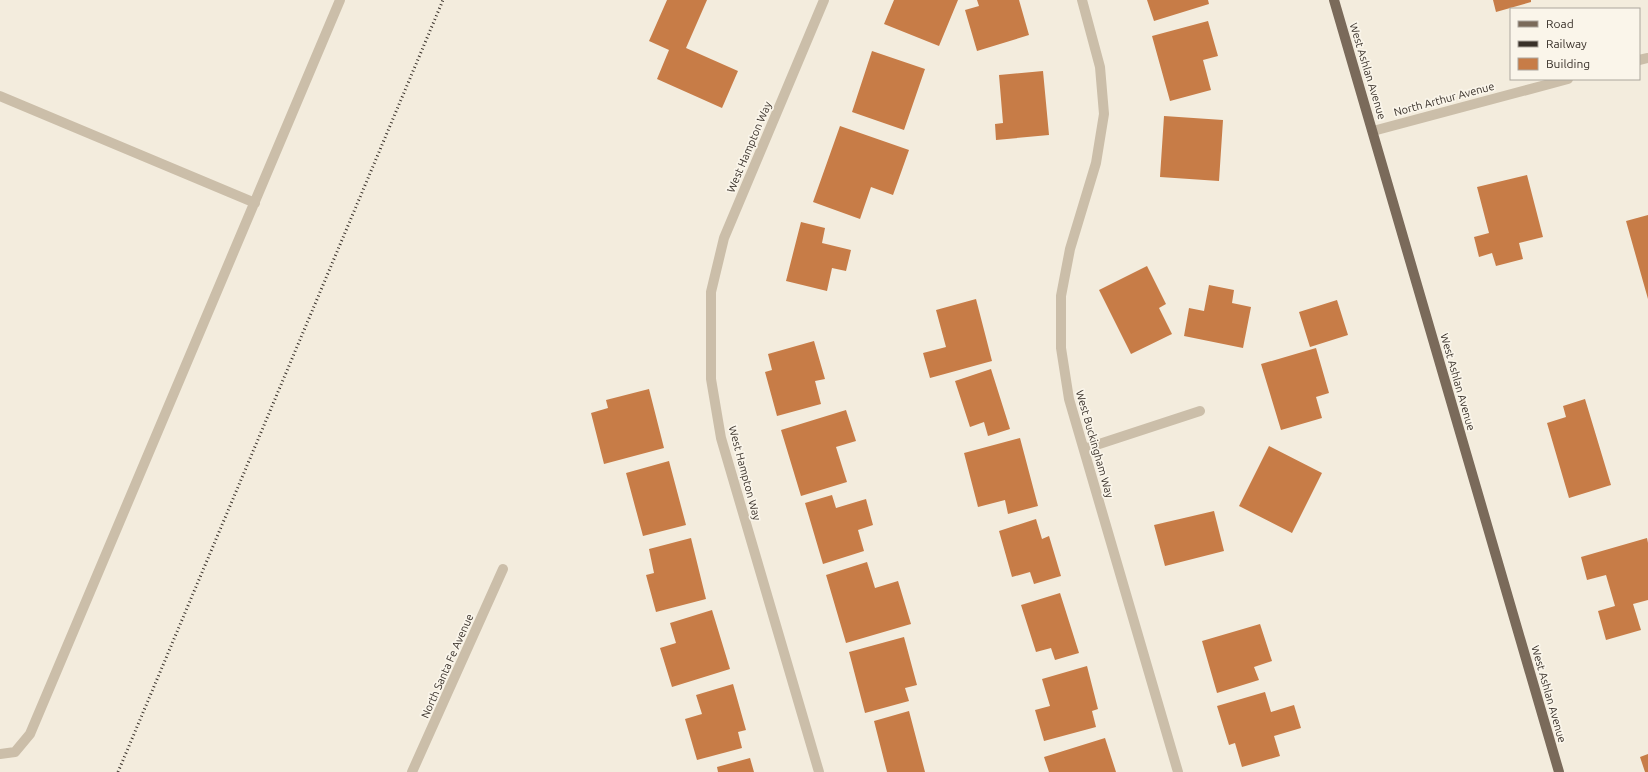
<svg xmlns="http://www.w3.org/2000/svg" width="1648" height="772" font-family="Ubuntu,sans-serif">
  <rect width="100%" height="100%" fill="#f3ecdd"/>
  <path fill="#c77c47" d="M 667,0 L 707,0 L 686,48 L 738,71 L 722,108 L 657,79 L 669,50 L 649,41 Z
    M 894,0 L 958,0 L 939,46 L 884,24 Z
    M 977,0 L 1019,0 L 1029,35 L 977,51 L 965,10 L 979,6 Z
    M 1147,0 L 1208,0 L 1209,4 L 1154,21 Z
    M 1493,0 L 1531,0 L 1531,2 L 1496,12 Z
    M 1208,21 L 1218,56 L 1203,60 L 1211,90 L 1170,101 L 1152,36 Z
    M 872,51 L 925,69 L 904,130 L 852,112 Z
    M 1043,71 L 1049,135 L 996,140 L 995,124 L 1003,123 L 999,75 Z
    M 1164,116 L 1223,120 L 1219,181 L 1160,177 Z
    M 840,126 L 909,150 L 893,195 L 871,187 L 860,219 L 813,202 Z
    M 1527,175 L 1543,237 L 1519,243 L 1523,259 L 1496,266 L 1492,253 L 1479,257 L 1474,237 L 1489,233 L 1477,187 Z
    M 1648,215 L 1648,299 L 1626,221 Z
    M 801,222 L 825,228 L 822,243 L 851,250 L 846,271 L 832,268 L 827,291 L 786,281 Z
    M 1147,266 L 1166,304 L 1159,308 L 1172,334 L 1131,354 L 1099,290 Z
    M 1209,285 L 1234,290 L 1232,303 L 1251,307 L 1243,348 L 1184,336 L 1189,308 L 1204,311 Z
    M 976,299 L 992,361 L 930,378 L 923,353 L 946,347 L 936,310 Z
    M 1337,300 L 1348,335 L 1310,347 L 1299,312 Z
    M 814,341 L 825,379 L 815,381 L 821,404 L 777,416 L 765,372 L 772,370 L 768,354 Z
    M 1316,348 L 1329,393 L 1316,397 L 1322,418 L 1281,430 L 1261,364 Z
    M 991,369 L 1010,429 L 988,436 L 984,422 L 970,427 L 955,381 Z
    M 649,389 L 664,448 L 604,464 L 591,413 L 608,408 L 606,400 Z
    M 1585,399 L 1611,485 L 1569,498 L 1547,423 L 1566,417 L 1563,406 Z
    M 846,410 L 856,441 L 836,447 L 847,482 L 801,496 L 781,430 Z
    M 1020,438 L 1038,506 L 1008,514 L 1005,500 L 978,507 L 964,453 Z
    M 1269,446 L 1322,473 L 1292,533 L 1239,506 Z
    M 669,461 L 686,525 L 643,536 L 626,473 Z
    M 832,495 L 836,508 L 866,499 L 873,525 L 858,530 L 864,551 L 823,564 L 805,503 Z
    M 1214,511 L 1224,551 L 1165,566 L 1154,525 Z
    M 1036,519 L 1042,539 L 1049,536 L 1061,576 L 1034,584 L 1030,572 L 1012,577 L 999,531 Z
    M 691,538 L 706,599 L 656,612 L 646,575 L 654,573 L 649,549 Z
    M 1647,538 L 1648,543 L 1648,600 L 1633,604 L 1641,630 L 1606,640 L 1598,611 L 1615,606 L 1606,575 L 1587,580 L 1581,557 Z
    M 867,562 L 875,588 L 898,581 L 911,624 L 846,643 L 826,575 Z
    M 1060,593 L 1079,653 L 1055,660 L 1051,648 L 1036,652 L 1021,605 Z
    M 712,610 L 730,669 L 672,687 L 660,648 L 676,643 L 670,623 Z
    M 1260,624 L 1272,661 L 1254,667 L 1259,680 L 1217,693 L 1202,641 Z
    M 904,637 L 917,685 L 905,688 L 909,701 L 865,713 L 849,652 Z
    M 1087,666 L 1098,709 L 1092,711 L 1096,727 L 1044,741 L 1035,710 L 1050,706 L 1042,679 Z
    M 733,684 L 746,730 L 738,732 L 742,748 L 697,760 L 685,719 L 702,714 L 696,695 Z
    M 1265,692 L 1271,712 L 1294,705 L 1301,728 L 1274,736 L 1280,756 L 1242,767 L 1235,743 L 1229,745 L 1217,706 Z
    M 909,711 L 925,772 L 887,772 L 874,721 Z
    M 1105,738 L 1116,772 L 1049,772 L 1044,757 Z
    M 1648,754 L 1648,772 L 1645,772 L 1640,757 Z
    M 750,758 L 754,772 L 718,772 L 717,767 Z"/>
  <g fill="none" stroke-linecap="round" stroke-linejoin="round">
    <path stroke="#cbbea9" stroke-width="10" d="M 1082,0 L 1100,67 L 1104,114 L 1096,163 L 1070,249 L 1061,296 L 1061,348 L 1069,399 L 1178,772
      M 1639,60 L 1648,58
      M 0,96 L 255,203
      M 1373,131 L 1568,79
      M 1084,449 L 1200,411
      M 0,754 L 15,752 L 30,734 L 340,0
      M 412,772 L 503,569
      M 819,772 L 721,438 L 711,379 L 711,292 L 724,238 L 824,0"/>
    <path stroke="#7a6a5a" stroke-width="10" d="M 1334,0 L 1559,772"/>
    <path stroke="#383029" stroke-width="3" stroke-dasharray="1 3" stroke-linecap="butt" d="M 118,772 L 443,0"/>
  </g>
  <g text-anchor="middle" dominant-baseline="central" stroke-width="3.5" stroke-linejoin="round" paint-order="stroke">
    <g font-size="11" fill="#383029" stroke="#faf5ea">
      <text transform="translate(1368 71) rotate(73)">West Ashlan Avenue</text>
      <text transform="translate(1444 99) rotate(-15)">North Arthur Avenue</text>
      <text transform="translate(749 147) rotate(-67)">West Hampton Way</text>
      <text transform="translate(1458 382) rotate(74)">West Ashlan Avenue</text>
      <text transform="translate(1095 444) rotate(74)">West Buckingham Way</text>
      <text transform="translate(745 473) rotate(75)">West Hampton Way</text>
      <text transform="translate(447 666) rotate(-66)">North Santa Fe Avenue</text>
      <text transform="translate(1549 694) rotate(74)">West Ashlan Avenue</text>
    </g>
  </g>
  <rect x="1510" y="8" width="130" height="72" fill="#faf5ea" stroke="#aca69d"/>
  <rect x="1518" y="21" width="20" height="6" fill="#7a6a5a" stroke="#aca69d"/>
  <text x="1546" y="28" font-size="12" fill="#383029">Road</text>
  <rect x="1518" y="41" width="20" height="6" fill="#383029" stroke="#aca69d"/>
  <text x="1546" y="48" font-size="12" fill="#383029">Railway</text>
  <rect x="1518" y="58" width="20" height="12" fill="#c77c47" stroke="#aca69d"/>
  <text x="1546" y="68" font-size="12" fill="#383029">Building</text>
</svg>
